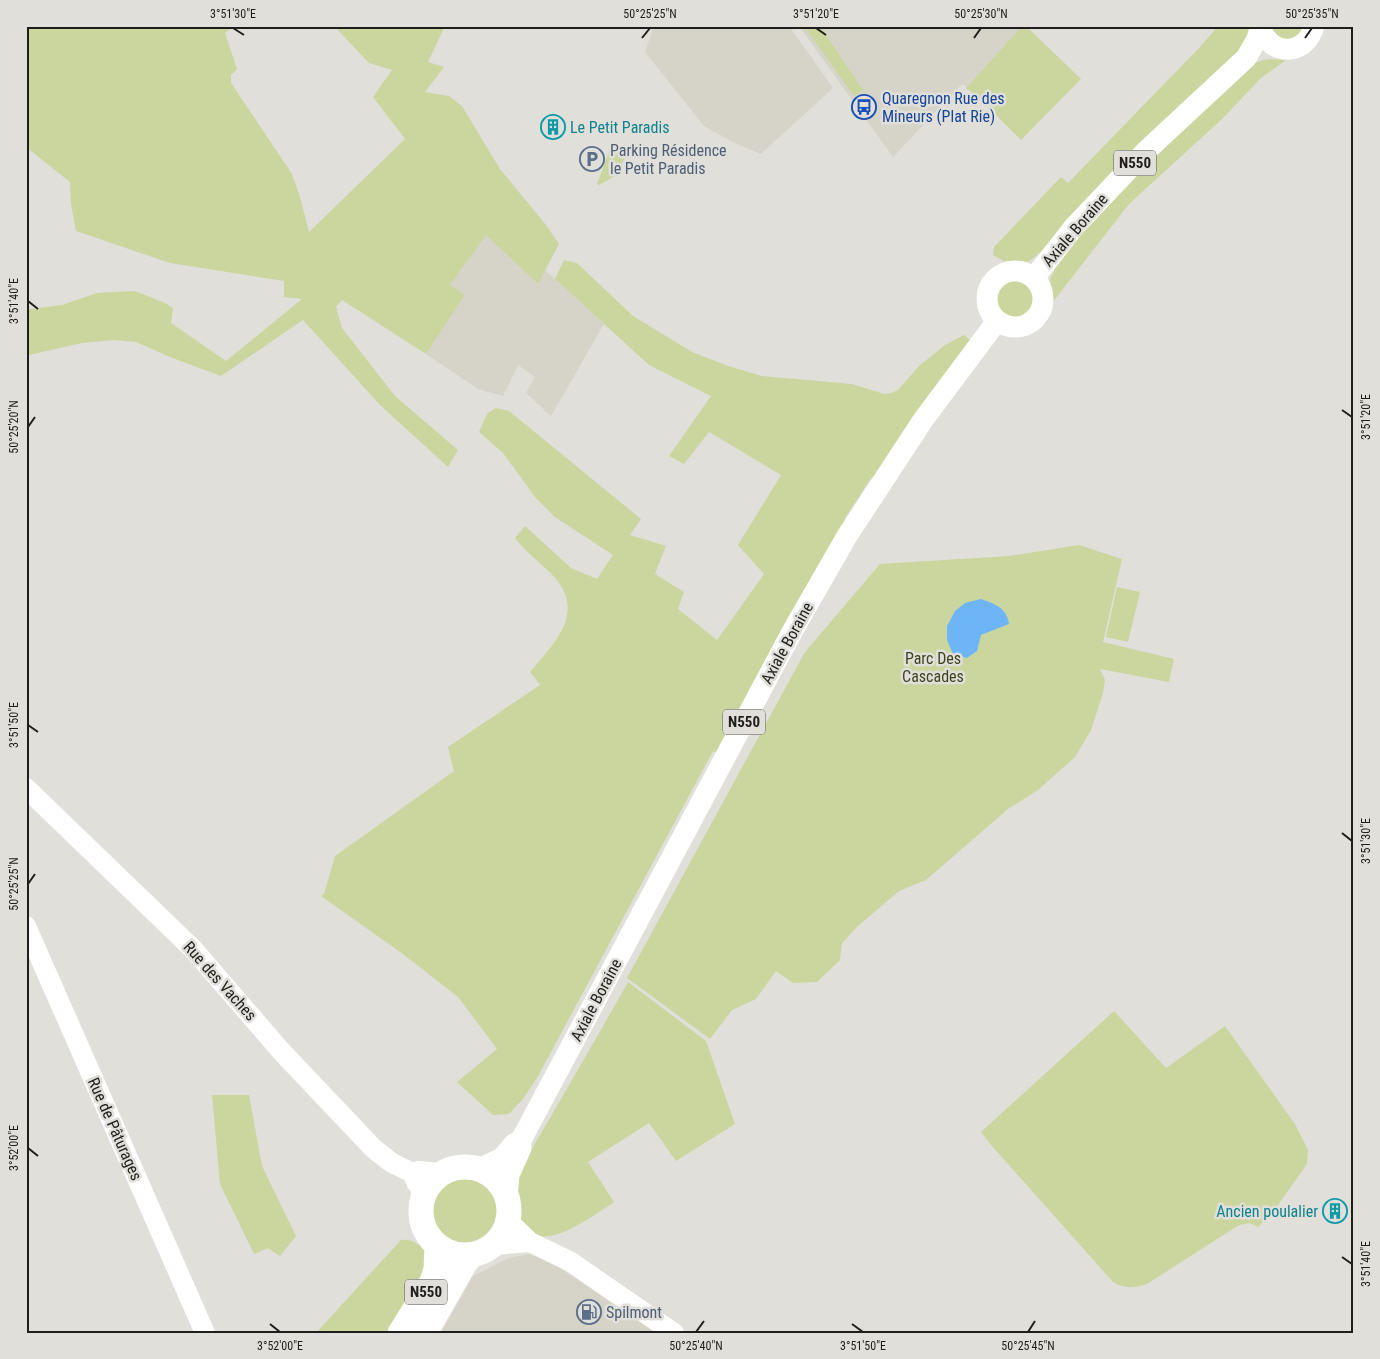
<svg xmlns="http://www.w3.org/2000/svg" width="1380" height="1359" font-family="'Roboto Condensed',sans-serif">
  <rect width="100%" height="100%" fill="#e0dfda"/>
  <path fill="#d6d4c8" d="M 654,26 L 789,26 L 833,88 L 761,154 L 733,142 L 704,126 L 645,52 Z
    M 799,26 L 1022,26 L 967,87 L 962,84 L 893,157 Z
    M 486,234 L 538,284 L 545,270 L 604,324 L 551,416 L 526,393 L 535,377 L 518,365 L 503,396 L 478,389 L 426,354 L 465,295 L 449,286 Z
    M 530,1254 L 558,1267 L 656,1333 L 441,1333 L 473,1276 L 509,1258 Z"/>
  <path fill="#cad69e" d="M 26,26 L 234,26 L 225,33 L 237,69 L 231,75 L 231,83 L 292,174 L 300,197 L 309,232 L 405,139 L 373,97 L 392,70 L 369,63 L 334,26 L 445,26 L 428,62 L 444,67 L 425,92 L 449,96 L 462,106 L 500,169 L 546,225 L 559,244 L 538,284 L 486,235 L 450,285 L 465,295 L 426,354 L 342,300 L 336,307 L 342,328 L 395,396 L 458,450 L 448,467 L 381,406 L 303,320 L 221,376 L 170,357 L 136,342 L 113,340 L 82,343 L 29,355 L 26,351 L 26,306 L 30,309 L 62,305 L 97,293 L 135,291 L 165,303 L 173,308 L 171,323 L 226,361 L 302,299 L 284,297 L 284,281 L 170,263 L 76,231 L 71,204 L 70,182 L 26,147 Z
    M 804,26 L 820,26 L 863,90 L 854,96 Z
    M 1022,26 L 1026,26 L 1081,79 L 1021,140 L 980,99 L 966,88 Z
    M 1218,26 L 1250,26 L 1252,65 C 1264,58 1273,59 1286,60 L 1261,78 L 1221,120 L 1129,204 L 1052,303 L 1050,280 L 1055,268 L 1048,244 C 1029,265 1019,271 993,255 L 994,247 L 1061,177 L 1068,183 L 1200,47 Z
    M 1266,26 L 1308,26 L 1305,33 L 1286,43 Z
    M 613,141 L 616,142 L 625,158 L 615,176 L 599,185 L 597,184 Z
    M 564,260 L 577,263 L 633,316 L 692,352 L 728,366 L 762,376 L 852,384 L 884,394 L 891,393 L 898,390 L 919,366 L 945,345 L 964,335 L 973,342 L 877,476 L 871,478 L 845,518 L 846,527 L 718,754 L 713,751 L 537,1078 L 522,1100 L 509,1114 L 493,1115 L 457,1082 L 497,1049 L 458,997 L 403,954 L 321,896 L 324,894 L 335,856 L 454,771 L 448,747 L 540,685 L 530,672 C 554,644 585,614 556,579 C 543,564 527,554 515,538 L 525,526 L 571,568 L 597,579 L 613,555 L 555,517 L 535,497 L 503,453 L 479,432 L 487,414 L 496,408 L 509,411 L 641,519 L 630,535 L 666,546 L 655,574 L 684,592 L 678,609 L 717,640 L 764,574 L 738,545 L 781,475 L 709,432 L 684,464 L 669,456 L 711,396 L 649,365 L 555,279 Z
    M994 299a21 21 0 1 1 42 0a21 21 0 1 1-42 0Z
    M 1079,545 L 1122,559 L 1103,642 L 1174,659 L 1169,682 L 1100,669 L 1105,680 L 1103,693 L 1091,730 L 1075,757 L 1038,790 L 1008,809 L 926,880 L 899,891 L 858,926 L 842,943 L 840,960 L 817,982 L 793,983 L 776,971 L 756,999 L 732,1010 L 710,1039 L 627,978 L 805,652 L 880,564 L 1009,556 Z
    M 1117,587 L 1140,592 L 1128,642 L 1106,637 Z
    M 628,982 L 706,1041 L 735,1124 L 676,1161 L 649,1123 L 588,1162 L 614,1202 C 595,1214 546,1253 526,1229 C 518,1220 513,1202 515,1190 C 522,1161 540,1136 554,1111 C 579,1068 604,1025 628,982 Z
    M 1114,1011 L 1166,1068 L 1225,1026 L 1295,1124 L 1308,1150 L 1307,1164 L 1273,1212 L 1258,1227 L 1250,1223 L 1239,1225 L 1147,1284 C 1134,1288 1124,1289 1113,1282 L 991,1145 L 981,1132 Z
    M 212,1095 L 249,1095 L 262,1166 L 296,1236 L 280,1256 L 268,1248 L 254,1254 L 220,1184 Z
    M428 1211a37 37 0 1 1 74 0a37 37 0 1 1-74 0Z
    M 401,1240 C 413,1239 417,1243 425,1251 L 424,1271 L 388,1333 L 316,1333 Z"/>
  <path fill="#6db5f6" d="M 981,599 C 995,604 1007,608 1009,624 L 981,635 L 977,651 L 967,658 L 953,654 L 947,640 L 947,626 L 955,611 L 965,603 Z"/>
  <g fill="none" stroke-linecap="round" stroke-linejoin="round">
    <path stroke="#fff" stroke-width="20" d="M 26,788 L 194,950 L 281,1051 L 374,1149 L 392,1163 L 413,1173 L 418,1171 L 443,1173
      M 26,926 L 205,1333
      M 413,1173 L 416,1182 L 425,1194
      M 508,1221 L 530,1242 L 571,1262 L 674,1333
      M 494,1245 L 530,1242"/>
    <path stroke="#fff" stroke-width="21" d="M 1260,26 C 1269,57 1306,57 1314,26
      M987 299a28 28 0 1 1 56 0a28 28 0 1 1-56 0Z
      M 1034,278 L 1074,227 L 1146,151 L 1246,58 L 1257,39 L 1260,28
      M 479,1169 L 502,1158 L 515,1143 L 520,1142
      M 507,1197 L 509,1175 L 521,1148 L 520,1142 L 793,630 L 847,536 L 923,420 L 997,321"/>
    <path stroke="#fff" stroke-width="25" d="M421 1211a44 44 0 1 1 88 0a44 44 0 1 1-88 0Z
      M 400,1333 L 432,1282 L 436,1269 L 437,1246
      M 425,1333 L 465,1263 L 472,1255"/>
  </g>
  <path fill="none" stroke="#1e1e1c" stroke-width="2" d="M 233,28 L 244,35M 816,28 L 826,35M 642,38 L 650,28M 974,38 L 981,28M 1305,38 L 1312,28M 28,301 L 38,309M 1342,410 L 1352,417M 28,427 L 35,417M 28,725 L 38,732M 1342,833 L 1352,841M 28,884 L 35,874M 28,1148 L 38,1156M 1342,1257 L 1352,1264M 270,1324 L 280,1332M 852,1324 L 863,1332M 696,1332 L 704,1321M 1028,1332 L 1035,1321"/>
  <defs>
    <symbol id="bus-ring" viewBox="-11 -11 22 22"><circle r="9.5" fill="#e0dfda" stroke="#1a4fb4" stroke-width="1.5"/><path d="M-5-6H5V4H4V6H2V4H-2V6H-4V4H-5ZM-3.5-4V0h7V-4ZM-3.5 1.2v1.5H-2V1.2ZM2 1.2v1.5H3.5V1.2Z" fill="#1a4fb4"/></symbol>
    <symbol id="building-ring" viewBox="-11 -11 22 22"><circle r="9.5" fill="#e0dfda" stroke="#0f9aa8" stroke-width="1.5"/><path d="M-4-6H4V6H1V3H-1V6H-4ZM-2.5-4.3h1.7v1.8h-1.7ZM.8-4.3h1.7v1.8H.8ZM-2.5-1h1.7V.8h-1.7ZM.8-1h1.7V.8H.8Z" fill="#0f9aa8"/></symbol>
    <symbol id="parking-ring" viewBox="-11 -11 22 22"><circle r="9.5" fill="#e0dfda" stroke="#5c6f8a" stroke-width="1.5"/><path d="M-3.5-5.5H1a3.5 3.5 0 0 1 0 7H-1V5.5H-3.5ZM-1-3.4V-.6H.8a1.4 1.4 0 0 0 0-2.8Z" fill="#5c6f8a"/></symbol>
    <symbol id="fuel-ring" viewBox="-11 -11 22 22"><circle r="9.5" fill="#e0dfda" stroke="#5c6f8a" stroke-width="1.5"/><path d="M-5.5-6h7V0h2V4h1.3V-2.5L3-4.5l.8-.8L6-3V5H2.5V1h-1V6h-7ZM-4.2-4.7v3.2H.2V-4.7Z" fill="#5c6f8a"/></symbol>
  </defs>
  <g fill-rule="evenodd">
    <use href="#bus-ring" x="850" y="93" width="28" height="28"/>
    <use href="#building-ring" x="539" y="113" width="28" height="28"/>
    <use href="#parking-ring" x="578" y="145" width="28" height="28"/>
    <use href="#building-ring" x="1321" y="1197" width="28" height="28"/>
    <use href="#fuel-ring" x="575" y="1298" width="28" height="28"/>
  </g>
  <g text-anchor="middle" dominant-baseline="central" stroke-width="5" stroke-linejoin="round" paint-order="stroke">
    <g fill="#e0dfda" stroke="#585855" stroke-width="1">
      <rect x="1114" y="150.5" width="42" height="25" rx="4"/>
      <rect x="723" y="709.5" width="42" height="25" rx="4"/>
      <rect x="405" y="1279.5" width="42" height="25" rx="4"/>
    </g>
    <g font-size="15" font-weight="bold" fill="#1e1e1c">
      <text x="1135" y="163">N550</text>
      <text x="744" y="722">N550</text>
      <text x="426" y="1292">N550</text>
    </g>
    <g font-size="16" fill="#164399" stroke="#e0dfda" text-anchor="start">
      <text x="882" y="98">Quaregnon Rue des<tspan x="882" dy="18">Mineurs (Plat Rie)</tspan></text>
    </g>
    <g font-size="16" fill="#0d838f" stroke="#e0dfda" text-anchor="start">
      <text x="570" y="127">Le Petit Paradis</text>
      <text x="1318" y="1211" text-anchor="end">Ancien poulalier</text>
    </g>
    <g font-size="16" fill="#4e5e75" stroke="#e0dfda" text-anchor="start">
      <text x="610" y="150">Parking Résidence<tspan x="610" dy="18">le Petit Paradis</tspan></text>
      <text x="606" y="1312">Spilmont</text>
    </g>
    <g font-size="16" fill="#1e1e1c" stroke="#e0dfda">
      <text transform="translate(1075 230) rotate(-49)">Axiale Boraine</text>
      <text transform="translate(787 643) rotate(-61)">Axiale Boraine</text>
      <text transform="translate(220 981) rotate(48)">Rue des Vaches</text>
      <text transform="translate(596 1000) rotate(-62)">Axiale Boraine</text>
      <text transform="translate(115 1129) rotate(66)">Rue de Pâturages</text>
    </g>
    <g font-size="16" fill="#3e441e" stroke="#e0dfda">
      <text x="933" y="658">Parc Des<tspan x="933" dy="18">Cascades</tspan></text>
    </g>
  </g>
  <rect width="1380" height="1359" fill="none" stroke="#e0dfda" stroke-width="55"/>
  <rect x="28" y="28" width="1324" height="1304" fill="none" stroke="#1e1e1c" stroke-width="2"/>
  <g font-size="12" text-anchor="middle" fill="#1e1e1c">
    <text x="233" y="18">3°51'30"E</text>
    <text x="650" y="18">50°25'25"N</text>
    <text x="816" y="18">3°51'20"E</text>
    <text x="981" y="18">50°25'30"N</text>
    <text x="1312" y="18">50°25'35"N</text>
    <text transform="translate(14 301) rotate(-90)" y="4">3°51'40"E</text>
    <text transform="translate(1366 417) rotate(-90)" y="4">3°51'20"E</text>
    <text transform="translate(14 427) rotate(-90)" y="4">50°25'20"N</text>
    <text transform="translate(14 725) rotate(-90)" y="4">3°51'50"E</text>
    <text transform="translate(1366 841) rotate(-90)" y="4">3°51'30"E</text>
    <text transform="translate(14 884) rotate(-90)" y="4">50°25'25"N</text>
    <text transform="translate(14 1148) rotate(-90)" y="4">3°52'00"E</text>
    <text transform="translate(1366 1264) rotate(-90)" y="4">3°51'40"E</text>
    <text x="280" y="1350">3°52'00"E</text>
    <text x="696" y="1350">50°25'40"N</text>
    <text x="863" y="1350">3°51'50"E</text>
    <text x="1028" y="1350">50°25'45"N</text>
  </g>
</svg>
